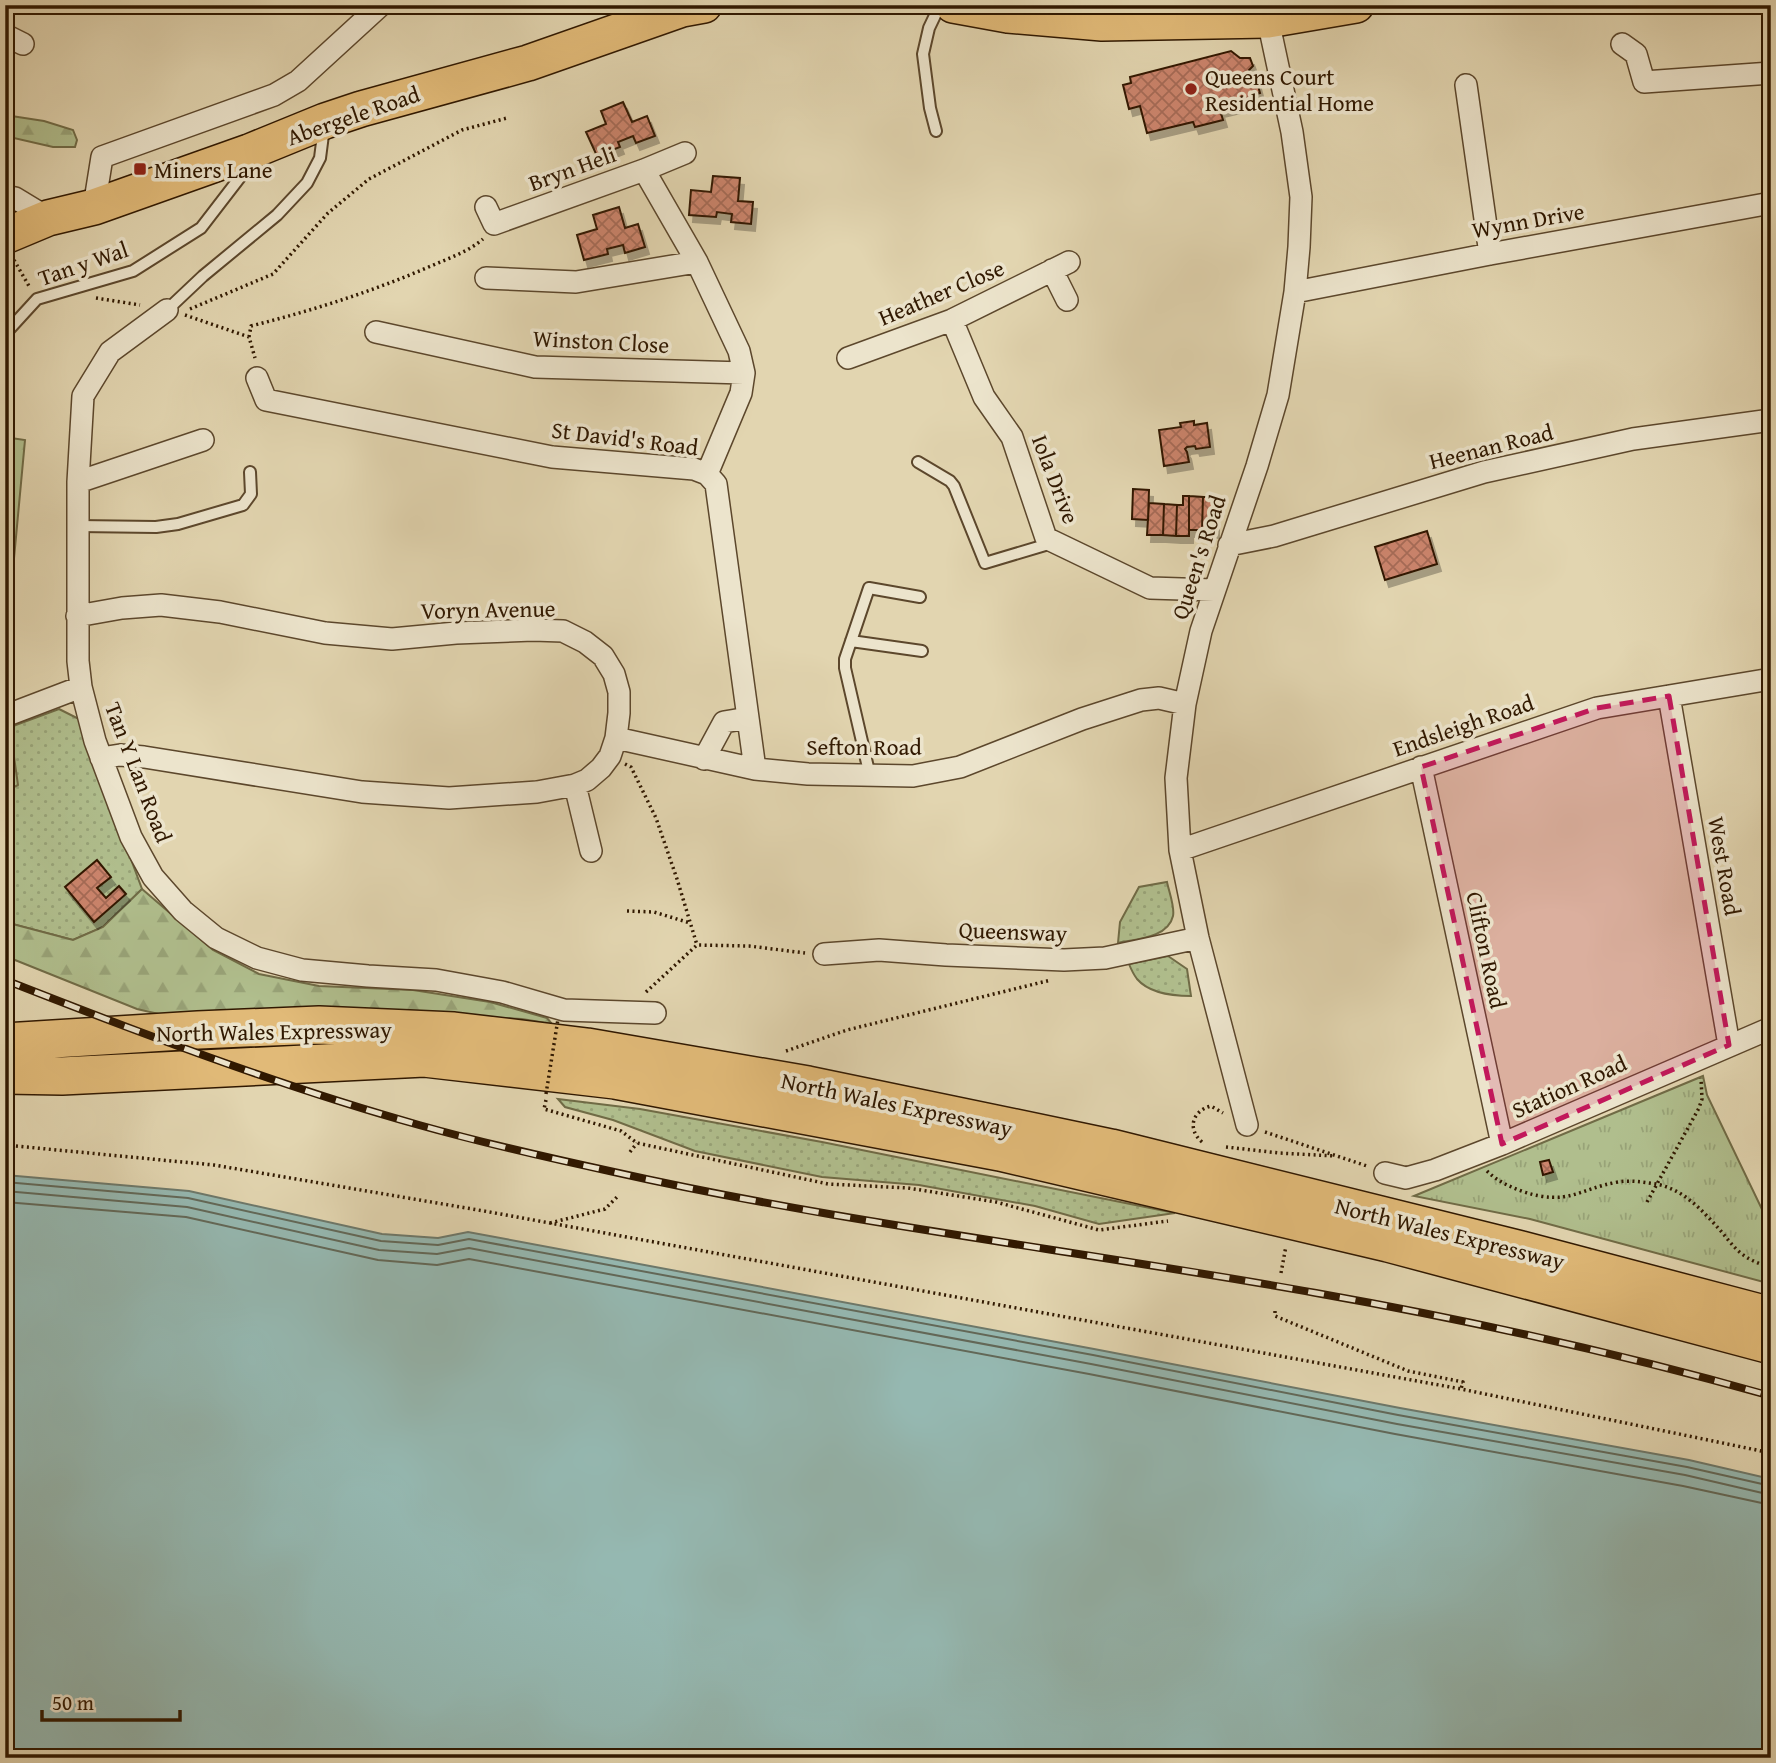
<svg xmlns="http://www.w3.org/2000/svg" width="1776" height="1763" font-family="'Gentium Book Plus',serif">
  <defs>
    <pattern id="grass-dots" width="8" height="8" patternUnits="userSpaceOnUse" patternTransform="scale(1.75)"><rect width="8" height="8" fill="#b0be8d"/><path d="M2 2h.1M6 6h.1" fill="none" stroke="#98a378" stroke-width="1.8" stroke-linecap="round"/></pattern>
    <pattern id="forest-firs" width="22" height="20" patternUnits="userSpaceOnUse" patternTransform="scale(1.75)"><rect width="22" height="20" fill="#b0be8d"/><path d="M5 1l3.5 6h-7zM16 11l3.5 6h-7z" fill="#98a378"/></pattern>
    <pattern id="park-tufts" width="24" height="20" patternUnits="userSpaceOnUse" patternTransform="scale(1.75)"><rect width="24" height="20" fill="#b0be8d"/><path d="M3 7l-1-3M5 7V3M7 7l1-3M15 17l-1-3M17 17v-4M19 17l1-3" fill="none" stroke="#98a378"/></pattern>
    <pattern id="building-cross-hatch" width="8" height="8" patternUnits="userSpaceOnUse" patternTransform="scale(1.75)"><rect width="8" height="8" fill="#cb846c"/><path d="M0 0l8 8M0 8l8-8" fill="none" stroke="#a56b56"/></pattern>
    <filter id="shadow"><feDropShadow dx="4" dy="7" stdDeviation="0" flood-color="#0004"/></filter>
  </defs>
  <rect width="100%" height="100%" fill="#e2d5b0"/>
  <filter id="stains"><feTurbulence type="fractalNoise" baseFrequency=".00286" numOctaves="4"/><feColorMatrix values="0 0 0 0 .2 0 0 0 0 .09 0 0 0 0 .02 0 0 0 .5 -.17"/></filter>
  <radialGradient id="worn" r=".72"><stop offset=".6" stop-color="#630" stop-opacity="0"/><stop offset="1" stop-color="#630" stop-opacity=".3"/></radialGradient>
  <path fill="url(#grass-dots)" stroke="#706b46" stroke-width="2" d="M 59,709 L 79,719 L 142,889 L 103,927 L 73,940 L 5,922 L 5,729 Z
    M 1167,882 C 1169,892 1175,907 1173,916 C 1168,938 1136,939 1118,943 L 1120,922 L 1139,887 Z
    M 1168,956 L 1187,969 L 1191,996 C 1173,996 1150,994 1137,979 C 1134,975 1131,969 1129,964 Z
    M 558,1099 L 640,1109 L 822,1142 L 1175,1213 L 1099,1224 L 1035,1206 L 919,1185 L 822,1177 L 695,1151 L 613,1120 L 565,1107 Z"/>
  <path fill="url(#forest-firs)" stroke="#706b46" stroke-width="2" d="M 5,115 L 44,121 L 73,130 L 77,140 L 75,147 L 53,147 L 5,136 Z
    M 11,438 L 25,440 L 12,580 L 5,592 L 5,448 Z
    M 142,889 L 213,950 L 259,974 L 319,986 L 413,990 L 490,1002 L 547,1018 L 552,1024 L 522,1019 L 344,1011 L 176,1018 L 137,1009 L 5,956 L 5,922 L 73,940 L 103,927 Z"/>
  <path fill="url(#park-tufts)" stroke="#706b46" stroke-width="2" d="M 14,757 L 18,785 L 5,792 L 5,761 Z
    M 1703,1076 L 1707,1095 L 1771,1228 L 1771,1284 L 1530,1219 L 1414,1196 Z"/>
  <path fill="#95b8b1" stroke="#6d786a" stroke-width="2" d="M 5,1175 L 189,1191 L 382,1234 L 438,1238 L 468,1232 L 1094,1349 L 1400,1408 L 1689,1460 L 1771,1479 L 1771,1758 L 5,1758 Z"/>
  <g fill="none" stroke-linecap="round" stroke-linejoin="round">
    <path stroke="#626858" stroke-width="2" d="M 5,1182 L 188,1198 L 381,1241 L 438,1245 L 469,1239 L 1093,1355 L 1398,1415 L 1687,1467 L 1771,1486
      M 5,1191 L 187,1207 L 379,1250 L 437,1254 L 469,1248 L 1091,1364 L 1397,1424 L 1685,1475 L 1771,1495
      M 5,1202 L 186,1217 L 378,1260 L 437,1265 L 469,1259 L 1089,1374 L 1395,1434 L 1683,1486 L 1771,1505"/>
  </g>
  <path fill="url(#building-cross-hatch)" stroke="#301800" stroke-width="2" filter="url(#shadow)" d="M 1231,51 L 1240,58 L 1250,58 L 1253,66 L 1249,70 L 1252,80 L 1257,82 L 1260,93 L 1252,95 L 1254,102 L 1220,110 L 1223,120 L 1195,127 L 1193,122 L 1147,133 L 1140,106 L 1129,109 L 1123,85 L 1131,83 L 1130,77 Z
    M 623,102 L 632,122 L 647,116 L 655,136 L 636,143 L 633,136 L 618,142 L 620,147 L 597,156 L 586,132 L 606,124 L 601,111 Z
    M 713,176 L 740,178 L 738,201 L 753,202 L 751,224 L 731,222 L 732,214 L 717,212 L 716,217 L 689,215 L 691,190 L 711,192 Z
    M 619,207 L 625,228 L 638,224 L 645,247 L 625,253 L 623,245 L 607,249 L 608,254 L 584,260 L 577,235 L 597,229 L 593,215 Z
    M 1194,421 L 1194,425 L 1207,423 L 1210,447 L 1196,449 L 1195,446 L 1187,447 L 1185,449 L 1187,452 L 1189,462 L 1164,466 L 1159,430 L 1181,427 L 1180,423 Z
    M 1133,489 L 1149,490 L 1148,520 L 1132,519 Z
    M 1183,496 L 1189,496 L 1189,536 L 1176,536 L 1177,505 L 1183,505 Z
    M 1189,496 L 1203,497 L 1202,530 L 1189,530 Z
    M 1203,497 L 1215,497 L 1215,531 L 1202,530 Z
    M 1149,503 L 1164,504 L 1163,535 L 1147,535 Z
    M 1164,504 L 1177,505 L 1176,536 L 1163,535 Z
    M 1427,531 L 1437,564 L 1385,580 L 1375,547 Z
    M 97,860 L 111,877 L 97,888 L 106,898 L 119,886 L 126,894 L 94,922 L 65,887 Z
    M 1549,1160 L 1553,1172 L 1543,1175 L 1540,1162 Z"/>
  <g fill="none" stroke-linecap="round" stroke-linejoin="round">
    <defs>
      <path id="service" d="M 936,131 L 930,108 L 923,54 L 929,28 L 940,5
        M 167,310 L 203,276 L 277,215 L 307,183 L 320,158 L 324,127
        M 5,334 L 37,299 L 133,271 L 201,228 L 251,163
        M 918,462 L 950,481 L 954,486 L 985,563 L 1052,543
        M 78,526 L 156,527 L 178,524 L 243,505 L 251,494 L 250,472
        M 851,641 L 922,651
        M 870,776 L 845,668 L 845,659 L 869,588 L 920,597"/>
      <path id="minor" d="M 5,35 L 23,44
        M 1622,44 L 1636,54 L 1644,82 L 1771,73
        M 1466,85 L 1490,254
        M 644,170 L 697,262 L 739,351 L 744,373 L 741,393 L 707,474
        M 5,196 L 15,198 L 48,218
        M 94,207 L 102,157 L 274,95 L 298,81 L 381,5
        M 486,207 L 494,224 L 644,170 L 685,153
        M 1052,270 L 1067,300
        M 486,278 L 576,282 L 697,262
        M 1295,292 L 1490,254 L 1771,203
        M 167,310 L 110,352 L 83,396 L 78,482 L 78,661 L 81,687 L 95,741 L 131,837 L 153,877 L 183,911 L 216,938 L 257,958 L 302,970 L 368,976 L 436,980 L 502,992 L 564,1010 L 655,1013
        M 952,320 L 984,397 L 1012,437 L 1046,538 L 1150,588 L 1214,590
        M 376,332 L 535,367 L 744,373
        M 848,358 L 952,320 L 1069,262
        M 257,378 L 266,400 L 552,457 L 694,469 L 707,474 L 716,484 L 755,769
        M 78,482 L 203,440
        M 1229,545 L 1274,536 L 1484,472 L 1633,439 L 1771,420
        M 77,616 L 122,608 L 161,605 L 220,612 L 325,633 L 392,639 L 456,633 L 533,630 L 563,631 L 585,642 L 603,656 L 614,674 L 619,692 L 619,713 L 616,738 L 610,756 L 601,768 L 587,780 L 575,785 L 537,792 L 449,798 L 362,792 L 144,757 L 120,755 L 101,758
        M 1669,696 L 1729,1045
        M 5,716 L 81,687
        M 616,738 L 755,769 L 808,774 L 913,776 L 960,767 L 1082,719 L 1141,700 L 1159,698 L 1185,704
        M 704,759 L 724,722 L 748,718
        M 1421,767 L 1502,1144
        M 575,785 L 591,851
        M 1180,850 L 1597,708 L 1771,679
        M 824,954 L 879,950 L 946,955 L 1064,960 L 1105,958 L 1198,938
        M 1247,1125 L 1198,938 L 1180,850 L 1176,778 L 1185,704 L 1201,631 L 1257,466 L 1278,395 L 1295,292 L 1299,247 L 1301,197 L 1292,132 L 1268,20
        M 1385,1173 L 1406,1178 L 1435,1170 L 1502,1144 L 1771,1028"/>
      <path id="primary" d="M 953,5 L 1008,15 L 1102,23 L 1268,20 L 1356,5
        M 5,236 L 48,218 L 94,207 L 249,152 L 325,121 L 361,109 L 528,63 L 682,9 L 704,5"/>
      <path id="trunk" d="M 5,1042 L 198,1030 L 319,1025 L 454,1031 L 587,1047 L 808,1085 L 1111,1148 L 1521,1250 L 1771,1316
        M 5,1075 L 62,1076 L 424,1058 L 615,1080 L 1000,1152 L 1388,1243 L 1771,1345"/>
    </defs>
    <use href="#service" stroke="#5c472c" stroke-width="14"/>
    <use href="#minor" stroke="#5c472c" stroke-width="24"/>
    <use href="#primary" stroke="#301800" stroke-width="38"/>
    <use href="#trunk" stroke="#301800" stroke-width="40"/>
    <path stroke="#301800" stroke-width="3.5" stroke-dasharray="2 3.5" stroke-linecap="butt" d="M 14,260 L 29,286
      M 96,298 L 140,305
      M 190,309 L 273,274 L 328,213 L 369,179 L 462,130 L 507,118
      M 185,315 L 249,337 L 255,358
      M 249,337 L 251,326 C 314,310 371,292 431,266 C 449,258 468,252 483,239
      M 625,764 L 631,767 L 656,818 L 677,879 L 697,945
      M 627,911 L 654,912 L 690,923
      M 646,992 L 697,945 L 749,946 L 805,953
      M 786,1051 L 847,1030 L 1051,980
      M 546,1100 L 544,1109 L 621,1131 L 637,1143 L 828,1184 L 908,1188 L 996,1202 L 1099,1230 L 1168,1221
      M 1265,1132 L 1367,1166
      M 1202,1142 C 1187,1129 1192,1111 1211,1106 L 1223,1113
      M 5,1145 L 214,1165 L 484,1211 L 1461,1389 L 1771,1453
      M 1226,1147 L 1279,1153 L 1335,1156
      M 630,1152 L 637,1143
      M 1487,1171 C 1497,1181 1510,1187 1524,1192 C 1569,1206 1578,1189 1618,1182 C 1630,1180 1643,1182 1656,1184 C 1683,1189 1702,1210 1720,1230 C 1727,1238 1733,1247 1742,1254 C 1751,1261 1761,1264 1771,1268
      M 1647,1202 L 1699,1108 L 1702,1099 L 1701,1078
      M 550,1223 L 605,1209 L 618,1196
      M 1281,1273 L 1286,1246
      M 1275,1311 L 1275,1316 L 1408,1371 L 1463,1382 L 1461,1389"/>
    <use href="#service" stroke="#ece4cc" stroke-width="10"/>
    <use href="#minor" stroke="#ece4cc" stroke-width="21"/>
    <use href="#primary" stroke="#e1ba78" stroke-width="35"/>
    <use href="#trunk" stroke="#e1ba78" stroke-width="37"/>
    <defs>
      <path id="rail" d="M 5,980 C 140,1033 280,1086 419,1125 C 483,1143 549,1158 614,1172 C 846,1224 1083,1251 1316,1293 C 1469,1320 1622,1354 1771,1396"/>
    </defs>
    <use href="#rail" stroke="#301800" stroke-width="8"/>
    <use href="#rail" stroke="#ece4cc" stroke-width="5" stroke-dasharray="16" stroke-linecap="butt"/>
    <path stroke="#301800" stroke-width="3.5" stroke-dasharray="2 3.5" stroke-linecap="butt" d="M 546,1094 L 558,1019"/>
  </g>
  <path fill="#c2185b" fill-opacity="0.2" stroke="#c2185b" stroke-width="5" stroke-dasharray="14 9" stroke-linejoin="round" d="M 1669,696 L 1729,1045 L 1502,1144 L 1421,767 L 1597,708 Z"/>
  <g fill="#8f2418" stroke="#ece4cc" stroke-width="2.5">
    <circle cx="1191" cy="89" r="7"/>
    <rect x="133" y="162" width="14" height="14" rx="3.5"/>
  </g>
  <g text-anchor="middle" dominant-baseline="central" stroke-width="7" stroke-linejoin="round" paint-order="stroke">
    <g font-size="23" fill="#301800" stroke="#ece4cc" text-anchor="start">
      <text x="1205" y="76">Queens Court<tspan x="1205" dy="26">Residential Home</tspan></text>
      <text x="154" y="169">Miners Lane</text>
    </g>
    <g font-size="23" fill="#301800" stroke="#ece4cc">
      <text transform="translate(353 115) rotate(-19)">Abergele Road</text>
      <text transform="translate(572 168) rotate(-20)">Bryn Heli</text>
      <text transform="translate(1528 220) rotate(-10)">Wynn Drive</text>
      <text transform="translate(83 263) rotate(-19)">Tan y Wal</text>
      <text transform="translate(941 292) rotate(-23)">Heather Close</text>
      <text transform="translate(601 341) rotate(3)">Winston Close</text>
      <text transform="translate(625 438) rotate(7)">St David's Road</text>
      <text transform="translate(1491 446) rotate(-14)">Heenan Road</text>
      <text transform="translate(1056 479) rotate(69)">Iola Drive</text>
      <text transform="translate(1198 557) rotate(-72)">Queen's Road</text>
      <text transform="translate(488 609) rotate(-1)">Voryn Avenue</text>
      <text transform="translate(1463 725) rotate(-19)">Endsleigh Road</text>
      <text x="864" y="746">Sefton Road</text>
      <text transform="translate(139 772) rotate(69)">Tan Y Lan Road</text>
      <text transform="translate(1725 866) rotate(80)">West Road</text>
      <text transform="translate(1013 931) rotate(2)">Queensway</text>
      <text transform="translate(1487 950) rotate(78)">Clifton Road</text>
      <text transform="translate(274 1031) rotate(-1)">North Wales Expressway</text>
      <text transform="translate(1569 1086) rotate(-24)">Station Road</text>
      <text transform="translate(897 1104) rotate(12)">North Wales Expressway</text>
      <text transform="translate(1450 1233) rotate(14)">North Wales Expressway</text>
    </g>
  </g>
  <rect width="1776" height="1763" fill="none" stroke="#e2d5b0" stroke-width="28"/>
  <rect x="7" y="7" width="1762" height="1749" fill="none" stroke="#301800" stroke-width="3.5"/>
  <rect x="14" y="14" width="1748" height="1735" fill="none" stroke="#301800" stroke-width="2"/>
  <path d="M42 1710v10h138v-10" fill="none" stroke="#301800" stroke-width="3.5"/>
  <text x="52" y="1710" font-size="21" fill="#301800" stroke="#ece4cc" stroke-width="5" paint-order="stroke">50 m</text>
  <rect width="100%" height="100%" filter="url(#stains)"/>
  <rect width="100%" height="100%" fill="url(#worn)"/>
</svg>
